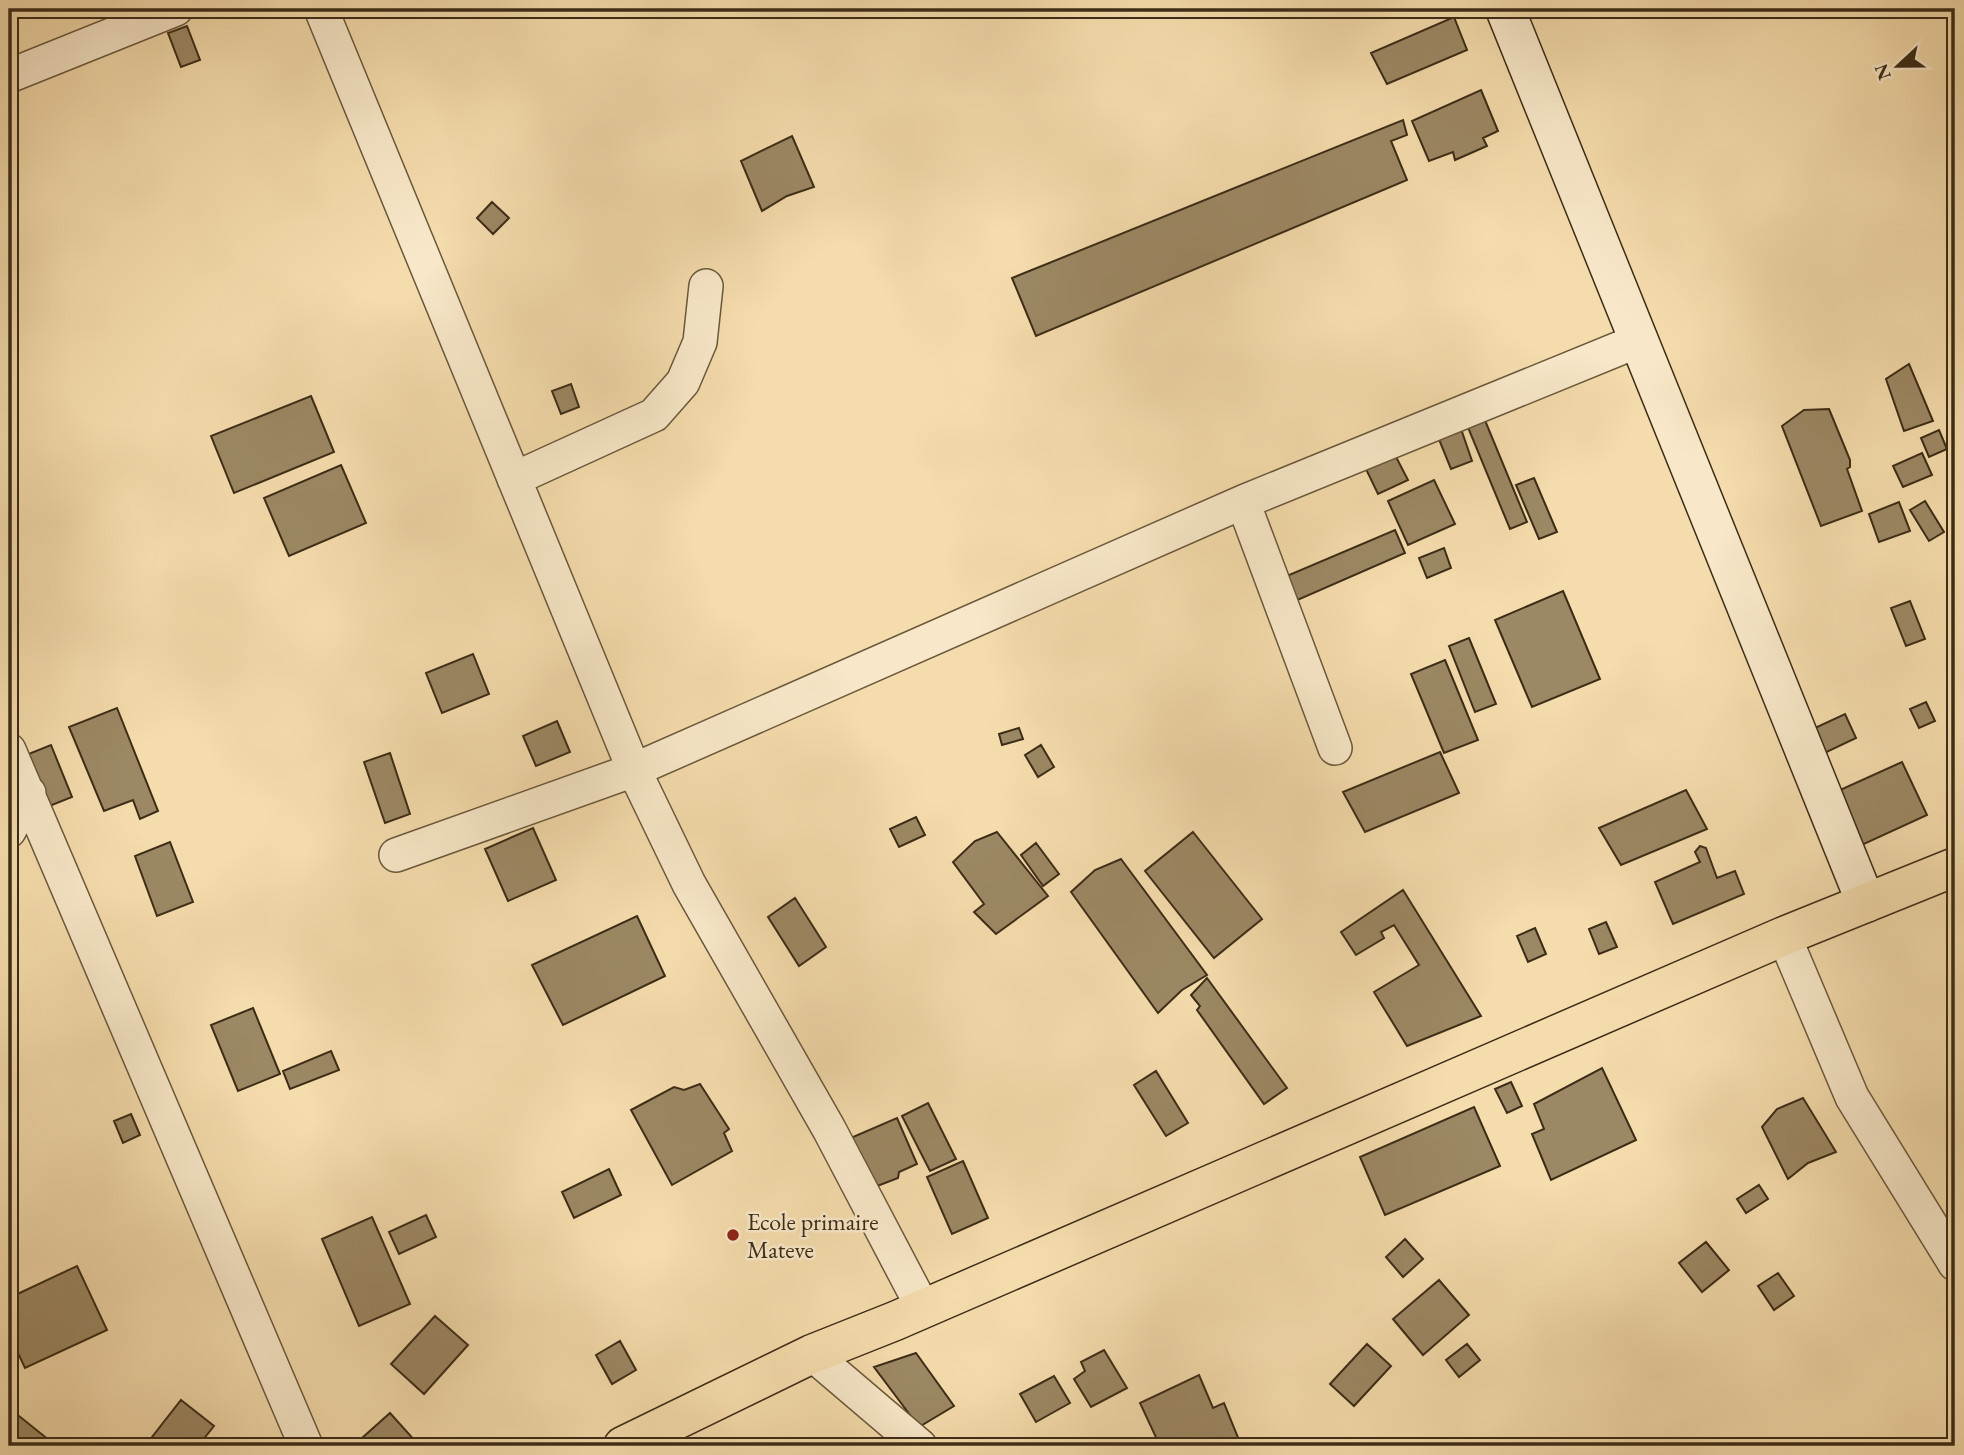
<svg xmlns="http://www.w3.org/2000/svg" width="1964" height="1455" font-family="'EB Garamond',serif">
  <rect width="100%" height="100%" fill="#f5dcac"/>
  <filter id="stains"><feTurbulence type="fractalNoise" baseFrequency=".00286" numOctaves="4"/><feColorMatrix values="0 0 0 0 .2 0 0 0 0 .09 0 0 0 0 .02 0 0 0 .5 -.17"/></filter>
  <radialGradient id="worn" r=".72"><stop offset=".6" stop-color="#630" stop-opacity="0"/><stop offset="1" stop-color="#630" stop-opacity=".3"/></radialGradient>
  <path fill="#9c8864" stroke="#3c2c17" stroke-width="2" d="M 1454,17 L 1467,50 L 1387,84 L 1371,53 Z
    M 187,26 L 200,60 L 181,67 L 168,33 Z
    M 1481,90 L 1498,131 L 1483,138 L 1487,146 L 1455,160 L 1453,152 L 1429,161 L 1412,121 Z
    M 1403,120 L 1407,135 L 1391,141 L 1407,180 L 1036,336 L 1012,278 Z
    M 792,136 L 814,187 L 787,196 L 762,211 L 741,161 Z
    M 492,202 L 509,218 L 493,234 L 477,218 Z
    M 1909,364 L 1933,421 L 1904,431 L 1886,379 Z
    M 571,384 L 579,407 L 561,414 L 552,391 Z
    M 311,396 L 334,452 L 234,493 L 211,436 Z
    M 1829,409 L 1850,460 L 1850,467 L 1847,469 L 1862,511 L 1821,526 L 1782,426 L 1804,410 Z
    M 1484,418 L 1527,522 L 1510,529 L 1467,425 Z
    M 1459,423 L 1472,461 L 1451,469 L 1436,432 Z
    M 1939,430 L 1947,449 L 1929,457 L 1921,438 Z
    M 1394,453 L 1408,480 L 1378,494 L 1365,467 Z
    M 1922,453 L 1932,475 L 1903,487 L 1893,466 Z
    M 341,465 L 366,523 L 289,556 L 264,498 Z
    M 1534,478 L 1557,532 L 1539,539 L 1516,485 Z
    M 1434,480 L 1455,524 L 1408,545 L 1388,501 Z
    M 1925,501 L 1944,532 L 1929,541 L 1910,510 Z
    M 1899,502 L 1910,531 L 1879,542 L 1869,514 Z
    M 1395,530 L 1405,553 L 1286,605 L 1275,581 Z
    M 1444,548 L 1451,568 L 1427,578 L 1419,558 Z
    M 1563,591 L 1600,679 L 1532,707 L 1495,620 Z
    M 1910,601 L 1925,639 L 1906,646 L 1891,608 Z
    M 1469,638 L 1496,704 L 1475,712 L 1449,646 Z
    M 473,654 L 489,694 L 442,713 L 426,673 Z
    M 1445,660 L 1478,740 L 1444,753 L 1411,674 Z
    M 1926,702 L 1935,721 L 1919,728 L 1910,709 Z
    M 117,708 L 158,811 L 140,819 L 133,800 L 104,811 L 69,727 Z
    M 1845,714 L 1856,738 L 1814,758 L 1802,734 Z
    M 557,721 L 570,752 L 536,766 L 523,736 Z
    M 1019,728 L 1023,739 L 1002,745 L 999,734 Z
    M 51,745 L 72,797 L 47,807 L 26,755 Z
    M 1041,745 L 1054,767 L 1038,777 L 1025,755 Z
    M 1440,752 L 1459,793 L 1365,832 L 1343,792 Z
    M 390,753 L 410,814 L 385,823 L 364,762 Z
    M 1902,762 L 1927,815 L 1853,849 L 1829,795 Z
    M 1686,790 L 1707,829 L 1621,865 L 1599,828 Z
    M 916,817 L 925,835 L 899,847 L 890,829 Z
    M 533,828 L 556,880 L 508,901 L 485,849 Z
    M 997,832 L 1048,896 L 996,934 L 974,912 L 984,904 L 953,862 L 975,841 Z
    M 1193,832 L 1262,919 L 1214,958 L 1145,871 Z
    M 170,842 L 193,902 L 157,916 L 135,856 Z
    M 1036,843 L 1059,874 L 1043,886 L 1021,855 Z
    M 1700,846 L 1706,848 L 1717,878 L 1735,871 L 1744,894 L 1673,924 L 1655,882 L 1700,862 L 1695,852 Z
    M 1121,859 L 1207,975 L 1182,990 L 1158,1013 L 1071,892 L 1095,870 Z
    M 1403,890 L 1481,1016 L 1407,1046 L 1374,992 L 1419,965 L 1394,925 L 1381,932 L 1384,938 L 1356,955 L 1341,932 Z
    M 795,898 L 826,947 L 799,966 L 768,917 Z
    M 637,916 L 665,976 L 563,1025 L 532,965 Z
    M 1606,922 L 1617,947 L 1599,954 L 1589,929 Z
    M 1535,928 L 1546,954 L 1528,962 L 1517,936 Z
    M 1207,978 L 1287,1088 L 1264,1104 L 1197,1010 L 1200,1006 L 1191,995 Z
    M 253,1008 L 280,1074 L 238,1091 L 211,1025 Z
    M 331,1051 L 339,1070 L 290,1089 L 283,1071 Z
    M 1602,1068 L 1636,1140 L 1551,1180 L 1532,1134 L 1544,1129 L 1534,1104 Z
    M 1156,1071 L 1188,1123 L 1166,1136 L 1134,1085 Z
    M 1511,1082 L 1522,1106 L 1507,1113 L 1495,1089 Z
    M 700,1084 L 729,1129 L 724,1133 L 732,1151 L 672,1185 L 631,1110 L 674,1087 L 684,1090 Z
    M 1803,1098 L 1836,1152 L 1808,1163 L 1788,1179 L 1762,1127 L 1777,1109 Z
    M 928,1103 L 956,1159 L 930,1171 L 902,1116 Z
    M 1474,1107 L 1500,1166 L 1385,1215 L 1360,1157 Z
    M 131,1114 L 140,1135 L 123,1143 L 114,1121 Z
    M 897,1118 L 917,1164 L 899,1172 L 898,1178 L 867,1190 L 846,1140 Z
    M 963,1161 L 988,1218 L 952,1234 L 927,1177 Z
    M 609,1169 L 621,1195 L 574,1218 L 562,1192 Z
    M 1759,1185 L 1768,1199 L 1746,1213 L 1737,1199 Z
    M 426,1215 L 436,1237 L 399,1254 L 389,1232 Z
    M 372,1217 L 410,1304 L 359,1326 L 322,1239 Z
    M 1405,1239 L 1423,1259 L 1403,1277 L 1386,1257 Z
    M 1706,1242 L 1729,1270 L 1702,1292 L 1679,1263 Z
    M 77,1266 L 107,1330 L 25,1368 L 9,1334 L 9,1298 Z
    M 1778,1273 L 1794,1296 L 1774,1310 L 1758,1286 Z
    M 1439,1280 L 1469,1315 L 1423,1355 L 1393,1319 Z
    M 435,1316 L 468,1345 L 424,1394 L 391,1364 Z
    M 620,1341 L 636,1370 L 612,1384 L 596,1355 Z
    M 1367,1344 L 1391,1366 L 1354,1406 L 1330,1384 Z
    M 1467,1344 L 1480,1360 L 1459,1377 L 1446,1360 Z
    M 1104,1350 L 1127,1388 L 1091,1407 L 1074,1379 L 1085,1371 L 1081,1362 Z
    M 916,1353 L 954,1406 L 919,1427 L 874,1367 Z
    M 1199,1375 L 1213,1408 L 1224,1403 L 1239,1440 L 1225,1446 L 1160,1446 L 1140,1403 Z
    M 1054,1376 L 1070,1403 L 1036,1422 L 1020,1394 Z
    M 181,1400 L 214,1426 L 198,1446 L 145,1446 Z
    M 9,1408 L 54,1444 L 52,1446 L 9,1446 Z
    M 390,1413 L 417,1443 L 413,1446 L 353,1446 Z"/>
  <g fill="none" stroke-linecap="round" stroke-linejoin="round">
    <defs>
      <path id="street" d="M 321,9 L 634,770 L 689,884 L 829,1129 L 923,1308
        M 9,76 L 176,9
        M 514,479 L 654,415 L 683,382 L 700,342 L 706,286
        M 1243,502 L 1335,748
        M 9,750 L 306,1446
        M 9,831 L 29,793
        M 396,855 L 634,770 L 1243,502 L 1640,340
        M 1784,936 L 1852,1097 L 1955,1264
        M 812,1354 L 920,1446"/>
      <path id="secondary" d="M 1505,9 L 1866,903"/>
      <path id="highway" d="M 623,1446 L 812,1354 L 895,1321 L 1784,936 L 1955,867"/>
    </defs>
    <use href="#street" stroke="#6a583c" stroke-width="36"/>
    <use href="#secondary" stroke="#3c2c17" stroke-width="41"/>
    <use href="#highway" stroke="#3c2c17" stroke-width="41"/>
    <use href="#street" stroke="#f8e8c9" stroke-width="33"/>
    <use href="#secondary" stroke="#f8e8c9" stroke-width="38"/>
    <use href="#highway" stroke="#f5dcac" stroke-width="38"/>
  </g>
  <circle fill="#8f2418" stroke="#f8e8c9" stroke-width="2.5" cx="733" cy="1235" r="7"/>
  <g text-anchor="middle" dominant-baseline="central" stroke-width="5" stroke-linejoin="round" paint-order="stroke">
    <g font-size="24" fill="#3c2c17" stroke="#f8e8c9" text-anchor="start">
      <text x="747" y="1221">Ecole primaire<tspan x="747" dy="28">Mateve</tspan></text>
    </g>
  </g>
  <rect width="1964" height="1455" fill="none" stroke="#f5dcac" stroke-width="35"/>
  <rect x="10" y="10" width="1943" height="1434" fill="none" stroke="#3c2c17" stroke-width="3.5"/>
  <rect x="18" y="18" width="1929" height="1420" fill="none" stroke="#3c2c17" stroke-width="2"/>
  <g transform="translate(1898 66) rotate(248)" stroke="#f8e8c9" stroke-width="5" paint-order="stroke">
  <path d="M0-5L12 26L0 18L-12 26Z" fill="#3c2c17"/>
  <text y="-10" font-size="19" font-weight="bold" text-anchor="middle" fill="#3c2c17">N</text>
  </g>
  <rect width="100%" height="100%" filter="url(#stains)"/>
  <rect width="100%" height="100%" fill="url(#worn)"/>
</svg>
